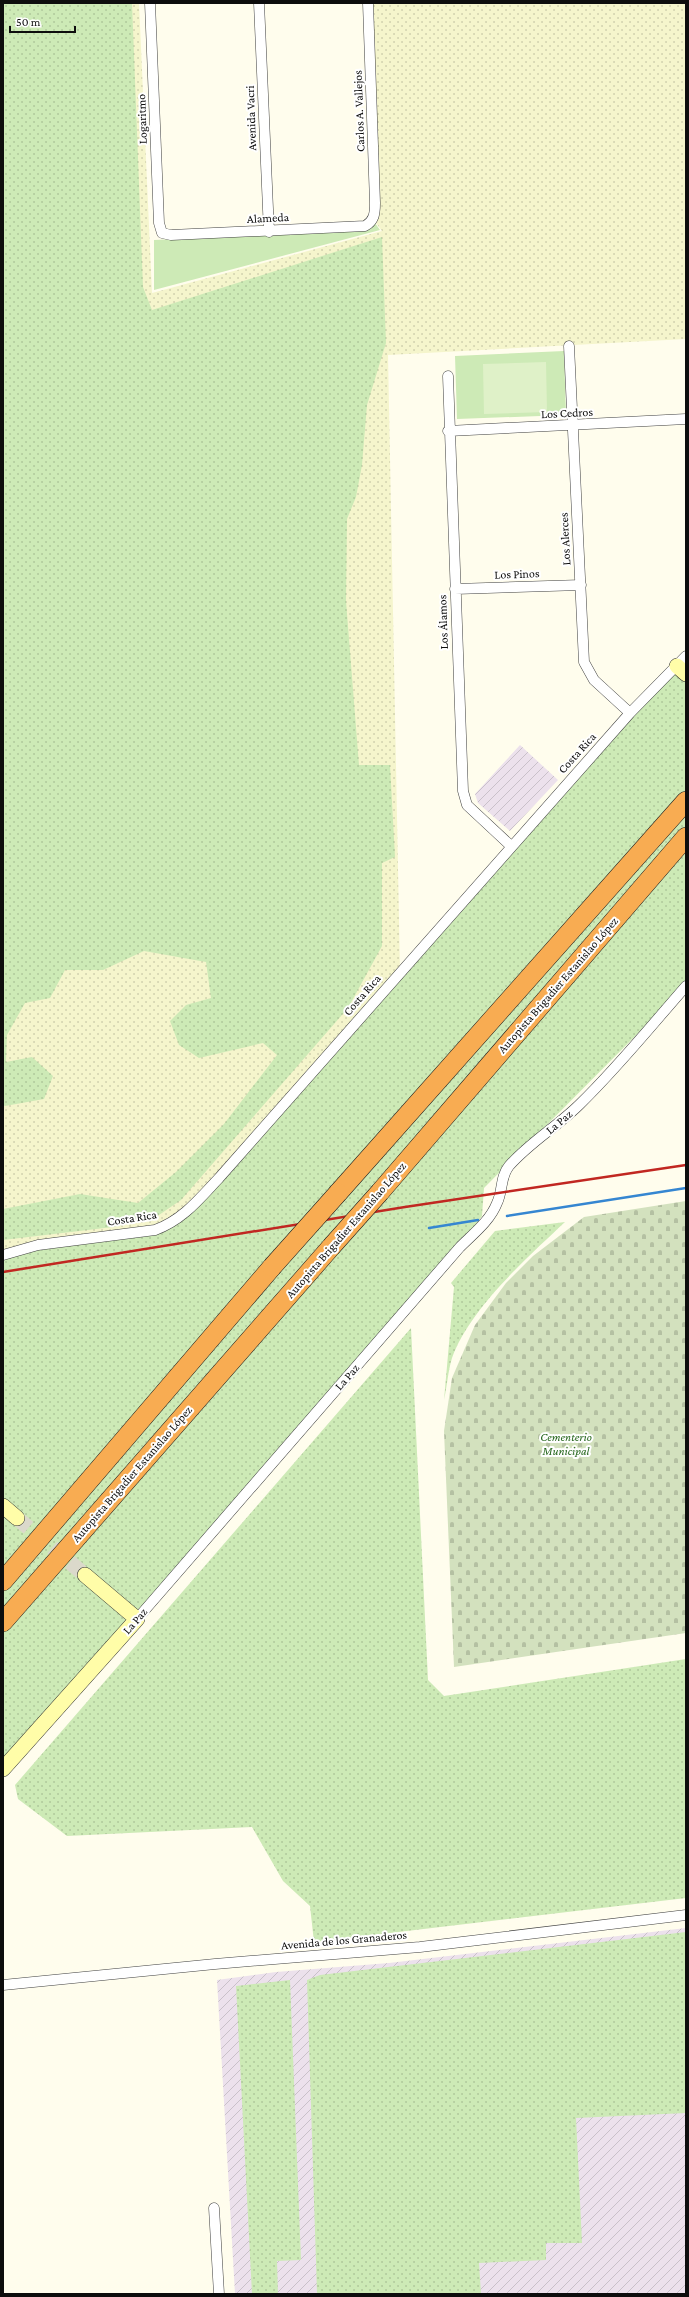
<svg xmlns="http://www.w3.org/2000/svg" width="689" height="2297" font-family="'Crimson Pro',serif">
  <defs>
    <pattern id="industrial-furrows" width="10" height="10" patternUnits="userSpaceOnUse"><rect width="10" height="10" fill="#ece1ec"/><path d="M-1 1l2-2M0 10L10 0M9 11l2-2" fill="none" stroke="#c9c0c9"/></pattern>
    <pattern id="farmland-dots" width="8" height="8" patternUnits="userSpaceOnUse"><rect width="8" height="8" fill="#f5f5cc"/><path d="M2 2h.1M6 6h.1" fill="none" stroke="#d1d1ae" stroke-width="1.8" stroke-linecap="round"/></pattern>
    <pattern id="grass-dots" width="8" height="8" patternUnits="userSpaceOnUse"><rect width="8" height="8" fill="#cdeab6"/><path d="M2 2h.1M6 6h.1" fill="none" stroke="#afc89b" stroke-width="1.8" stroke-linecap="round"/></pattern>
    <pattern id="cemetery-stones" width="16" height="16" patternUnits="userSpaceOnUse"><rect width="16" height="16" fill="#d3e1be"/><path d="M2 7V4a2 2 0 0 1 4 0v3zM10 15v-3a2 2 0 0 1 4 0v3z" fill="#b4c0a2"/></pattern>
  </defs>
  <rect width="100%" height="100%" fill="#fffded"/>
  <path fill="url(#industrial-furrows)" d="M 520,745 L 558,780 L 510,831 L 478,803 L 475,794 Z
    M 686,1928 L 686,2294 L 235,2294 L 217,1980 L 276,1972 L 389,1963 Z"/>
  <path fill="url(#farmland-dots)" d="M 3,3 L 139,3 L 152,293 L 382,231 L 373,219 L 368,3 L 686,3 L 686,339 L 388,355 L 400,971 L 171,1224 L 3,1255 Z"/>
  <path fill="url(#grass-dots)" d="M 3,3 L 132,3 L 143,287 L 152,310 L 382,237 L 386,343 L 367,405 L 362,465 L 356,497 L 347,519 L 346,601 L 359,765 L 390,765 L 395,857 L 382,863 L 382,946 L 348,1008 L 181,1200 L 156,1217 L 113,1227 L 3,1240 L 3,1209 L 80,1194 L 138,1203 L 176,1172 L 224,1124 L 277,1055 L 263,1043 L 199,1058 L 179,1045 L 170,1021 L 186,1005 L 211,998 L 206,962 L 144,951 L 103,970 L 65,970 L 50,998 L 25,1003 L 7,1035 L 6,1062 L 32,1057 L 53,1076 L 44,1099 L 5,1106 L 3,1105 Z
    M 686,656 L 686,985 L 484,1188 L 482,1216 L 460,1247 L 3,1769 L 3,1255 L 171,1224 Z
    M 565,1222 C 527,1258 470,1308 452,1358 C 448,1371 447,1387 444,1400 L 454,1287 L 451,1283 L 495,1231 Z
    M 411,1328 L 428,1680 L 444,1696 L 686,1659 L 686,1898 L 314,1942 L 310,1906 L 283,1881 L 252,1827 L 67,1836 L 18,1799 L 15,1785 Z
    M 686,1932 L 686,2113 L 576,2118 L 582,2243 L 546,2243 L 546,2260 L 479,2263 L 481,2294 L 317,2294 L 307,1980 L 320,1975 Z
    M 290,1980 L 301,2260 L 277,2261 L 278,2294 L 252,2294 L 236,1986 Z"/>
  <path fill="url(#cemetery-stones)" d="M 686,1201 L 686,1633 L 454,1667 L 444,1431 L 452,1378 L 475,1325 L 506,1283 L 533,1256 L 584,1217 Z"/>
  <path fill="#cdeab6" d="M 375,223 L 380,230 L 154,290 L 154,240 L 269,235 Z
    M 564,351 L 566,415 L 457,419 L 455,356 Z"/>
  <path fill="#dff1c8" d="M 546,362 L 547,412 L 484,414 L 483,364 Z"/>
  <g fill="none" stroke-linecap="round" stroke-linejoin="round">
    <path stroke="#3586d1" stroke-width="2.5" d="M 507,1216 L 686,1188
      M 429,1228 L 478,1220"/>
    <path stroke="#dbd9cb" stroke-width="15" stroke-dasharray="15 8" stroke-linecap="butt" d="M 17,1518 L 85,1575"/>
    <defs>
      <path id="street" d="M 150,3 L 159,223 L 162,233 L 171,235 L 365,226 C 374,221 375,214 375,203 L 368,3
        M 259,3 L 269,232
        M 569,346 L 584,662 L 594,680 L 630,713
        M 448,376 L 463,791 L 467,805 L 511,846
        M 448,431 L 686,419
        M 455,589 L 581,585
        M 3,1255 L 38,1245 L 155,1230 C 183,1220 200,1198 219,1178 L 630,713 L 686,656
        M 137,1619 L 460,1247 C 473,1234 490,1221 497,1203 C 503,1191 500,1177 509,1166 C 530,1142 558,1126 580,1104 C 618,1067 651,1026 686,986
        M 3,1985 L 215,1964 L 420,1947 L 686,1915
        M 214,2208 L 219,2294"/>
      <path id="secondary" d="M 677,666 L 686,674
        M 3,1506 L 17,1518
        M 3,1769 L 137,1619 L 85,1575"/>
      <path id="highway" d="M 380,1192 L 686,837
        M 338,1193 L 686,801
        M 3,1581 L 272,1267
        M 3,1622 L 331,1247"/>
    </defs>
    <use href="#street" stroke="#404040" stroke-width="11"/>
    <use href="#secondary" stroke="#2f2f2f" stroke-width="16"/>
    <use href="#highway" stroke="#1e1e1e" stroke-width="20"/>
    <use href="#street" stroke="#fff" stroke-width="10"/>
    <use href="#secondary" stroke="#fffda8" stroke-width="15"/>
    <use href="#highway" stroke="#f8ac52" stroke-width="19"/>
    <path stroke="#c12721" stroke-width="2.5" d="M 3,1272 L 405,1207 L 686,1165"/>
    <defs>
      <path id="highway-bridge" d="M 331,1247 L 380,1192
        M 272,1267 L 338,1193"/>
    </defs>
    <use href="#highway-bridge" stroke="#1e1e1e" stroke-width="20" stroke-linecap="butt"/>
    <use href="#highway-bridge" stroke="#f8ac52" stroke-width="19"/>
  </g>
  <g text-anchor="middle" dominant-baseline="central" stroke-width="4" stroke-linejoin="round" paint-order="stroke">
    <g font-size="12" fill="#0d0d0d" stroke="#fff">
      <text transform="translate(359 111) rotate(-92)">Carlos A. Vallejos</text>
      <text transform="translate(251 118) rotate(-92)">Avenida Vacri</text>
      <text transform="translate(142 119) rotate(-92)">Logaritmo</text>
      <text transform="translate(268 218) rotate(-3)">Alameda</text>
      <text transform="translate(567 413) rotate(-3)">Los Cedros</text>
      <text transform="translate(565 539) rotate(-93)">Los Alerces</text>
      <text transform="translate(517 574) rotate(-2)">Los Pinos</text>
      <text transform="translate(443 622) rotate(-92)">Los Álamos</text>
      <text transform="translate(577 753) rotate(-48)">Costa Rica</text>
      <text transform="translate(558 985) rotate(-49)">Autopista Brigadier Estanislao López</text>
      <text transform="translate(362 995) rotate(-49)">Costa Rica</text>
      <text transform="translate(559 1122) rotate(-40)">La Paz</text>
      <text transform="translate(132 1218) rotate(-9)">Costa Rica</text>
      <text transform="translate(346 1230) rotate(-49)">Autopista Brigadier Estanislao López</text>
      <text transform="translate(347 1377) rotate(-49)">La Paz</text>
      <text transform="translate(132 1474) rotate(-49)">Autopista Brigadier Estanislao López</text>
      <text transform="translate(135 1621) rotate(-49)">La Paz</text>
      <text transform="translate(344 1940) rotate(-5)">Avenida de los Granaderos</text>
    </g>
    <g font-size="12" font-style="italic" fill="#25661c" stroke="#fff">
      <text x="566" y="1437">Cementerio<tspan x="566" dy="14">Municipal</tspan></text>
    </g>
  </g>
  <rect width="689" height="2297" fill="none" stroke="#0d0d0d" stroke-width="8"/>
  <path d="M10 26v6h65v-6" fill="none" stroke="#0d0d0d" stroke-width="2"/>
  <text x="16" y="26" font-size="12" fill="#0d0d0d" stroke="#ffffff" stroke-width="3" paint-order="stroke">50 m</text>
</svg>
